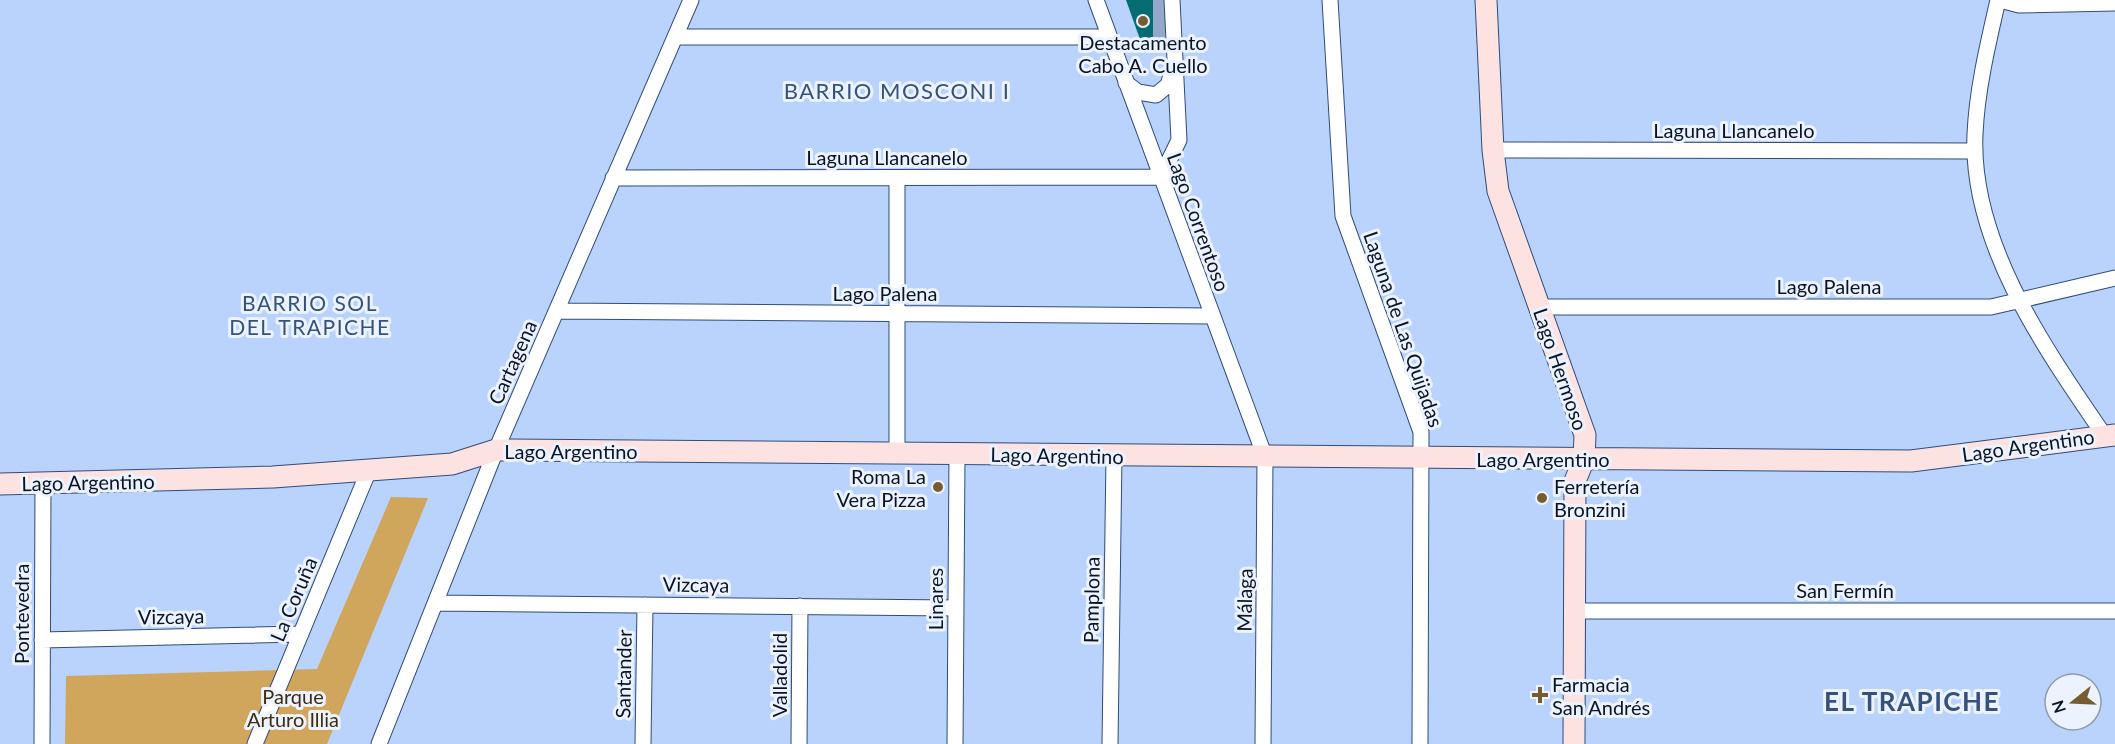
<svg xmlns="http://www.w3.org/2000/svg" width="2115" height="744" font-family="Lato,sans-serif">
  <rect width="100%" height="100%" fill="#b9d3fd"/>
  <path fill="#d0a55c" d="M 391,497 L 428,498 L 327,744 L 65,744 L 66,676 L 317,669 Z"/>
  <path fill="#0003" d="M 1127,0 L 1165,0 L 1165,48 L 1155,51 L 1143,44 Z"/>
  <path fill="#056d71" d="M 1126,0 L 1153,0 L 1153,41 L 1142,45 Z"/>
  <g fill="none" stroke-linecap="round" stroke-linejoin="round">
    <defs>
      <path id="street" d="M 1096,0 L 1265,457 L 1263,744
        M 1330,0 L 1343,216 L 1421,432 L 1420,744
        M 1998,0 C 1988,44 1977,89 1975,134 C 1970,243 2046,350 2104,435
        M 2000,0 L 2019,5 L 2115,3
        M 675,37 L 1109,37
        M 1126,83 L 1138,92 L 1156,95 L 1168,85 L 1173,69
        M 1493,150 L 1975,151
        M 613,178 L 1161,177 L 1179,140 L 1172,0
        M 1540,307 L 1991,307 L 2115,278
        M 557,311 L 1212,316
        M 897,454 L 897,178
        M 436,603 L 955,608
        M 1575,611 L 2115,611
        M 42,640 L 301,634
        M 42,744 L 43,483
        M 255,744 L 369,470
        M 379,744 L 496,450 L 691,0
        M 643,744 L 645,605
        M 799,744 L 800,606
        M 955,744 L 957,454
        M 1110,744 L 1114,456"/>
      <path id="secondary" d="M 1486,0 L 1493,150 L 1498,191 L 1585,435 L 1584,459 L 1575,481 L 1574,744
        M 0,484 L 273,477 L 452,464 L 496,450 L 1911,461 L 2115,435"/>
    </defs>
    <use href="#street" stroke="#304c78" stroke-width="17"/>
    <use href="#secondary" stroke="#304c78" stroke-width="23"/>
    <use href="#street" stroke="#fff" stroke-width="15"/>
    <use href="#secondary" stroke="#fde2e2" stroke-width="21"/>
  </g>
  <g fill="#765c2e" stroke="#ecf3fe" stroke-width="2">
    <circle cx="1143" cy="21" r="6"/>
    <circle cx="938" cy="487" r="6"/>
    <circle cx="1542" cy="498" r="6"/>
    <path d="M1537 686h6v6h6v6h-6v6h-6v-6h-6v-6h6z"/>
  </g>
  <g text-anchor="middle" dominant-baseline="central" stroke-width="6" stroke-linejoin="round" paint-order="stroke">
    <g font-size="20" fill="#091527" stroke="#ecf3fe" text-anchor="start">
      <text x="1143" y="42" text-anchor="middle">Destacamento<tspan x="1143" dy="23">Cabo A. Cuello</tspan></text>
      <text x="926" y="476" text-anchor="end">Roma La<tspan x="926" dy="23">Vera Pizza</tspan></text>
      <text x="1554" y="486">Ferretería<tspan x="1554" dy="23">Bronzini</tspan></text>
      <text x="1552" y="684">Farmacia<tspan x="1552" dy="23">San Andrés</tspan></text>
    </g>
    <g font-size="20" fill="#091527" stroke="#ecf3fe">
      <text x="1734" y="130">Laguna Llancanelo</text>
      <text x="887" y="157">Laguna Llancanelo</text>
      <text transform="translate(1199 222) rotate(70)">Lago Correntoso</text>
      <text x="1829" y="286">Lago Palena</text>
      <text x="885" y="293">Lago Palena</text>
      <text transform="translate(1404 329) rotate(71)">Laguna de Las Quijadas</text>
      <text transform="translate(512 362) rotate(-66)">Cartagena</text>
      <text transform="translate(1561 369) rotate(71)">Lago Hermoso</text>
      <text transform="translate(2028 445) rotate(-8)">Lago Argentino</text>
      <text x="571" y="451">Lago Argentino</text>
      <text transform="translate(1057 455) rotate(1)">Lago Argentino</text>
      <text x="1543" y="459">Lago Argentino</text>
      <text transform="translate(88 482) rotate(-1)">Lago Argentino</text>
      <text transform="translate(696 584) rotate(1)">Vizcaya</text>
      <text x="1845" y="590">San Fermín</text>
      <text transform="translate(293 599) rotate(-67)">La Coruña</text>
      <text transform="translate(935 599) rotate(-90)">Linares</text>
      <text transform="translate(1091 600) rotate(-89)">Pamplona</text>
      <text transform="translate(1244 600) rotate(-89)">Málaga</text>
      <text transform="translate(21 614) rotate(-90)">Pontevedra</text>
      <text transform="translate(171 616) rotate(-1)">Vizcaya</text>
      <text transform="translate(623 674) rotate(-89)">Santander</text>
      <text transform="translate(779 675) rotate(-90)">Valladolid</text>
    </g>
    <g font-size="20" fill="#3f2d0c" stroke="#ecf3fe">
      <text x="293" y="696">Parque<tspan x="293" dy="23">Arturo Illia</tspan></text>
    </g>
    <g font-size="21" letter-spacing="1.5" fill="#35517d" stroke="#ecf3fe">
      <text x="310" y="302">BARRIO SOL<tspan x="310" dy="24">DEL TRAPICHE</tspan></text>
    </g>
    <g font-size="22" letter-spacing="1.5" fill="#35517d" stroke="#ecf3fe">
      <text x="897" y="90">BARRIO MOSCONI I</text>
    </g>
    <g font-size="26" font-weight="bold" letter-spacing="1.5" fill="#35517d" stroke="#ecf3fe">
      <text x="1912" y="701">EL TRAPICHE</text>
    </g>
  </g>
  <g transform="translate(2073 702) rotate(252)"><circle r="28" fill="#ecf3fe" stroke="#919aa8" stroke-width="1.5"/>
  <path d="M0-4.5L10 22L0 15L-10 22Z" fill="#765c2e"/>
  <text y="-9" font-size="16" font-weight="bold" text-anchor="middle" fill="#091527">N</text>
  </g>
</svg>
